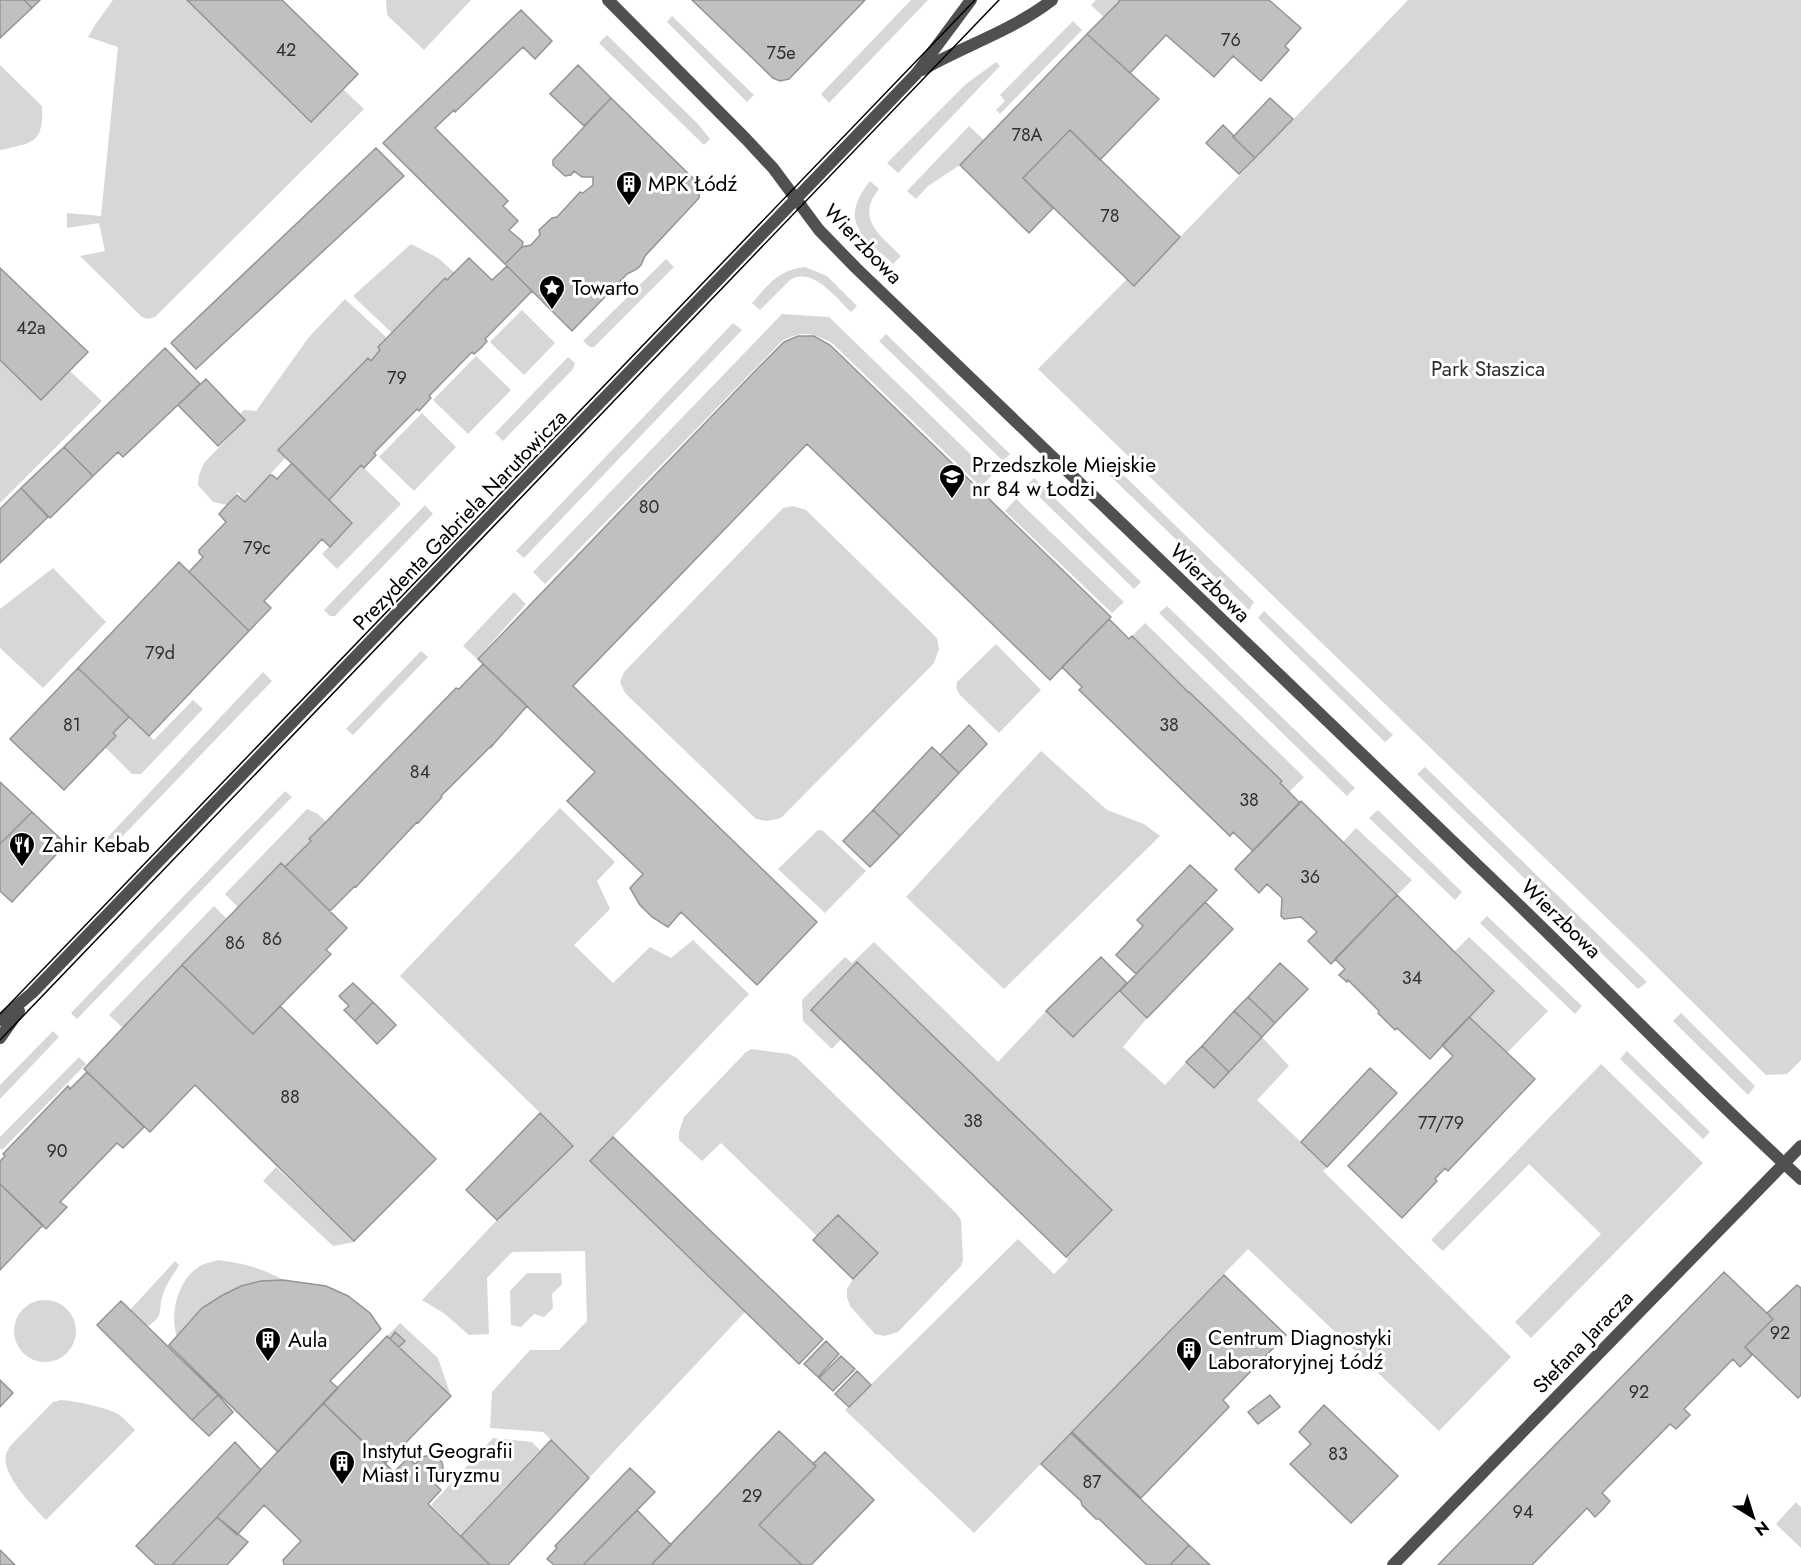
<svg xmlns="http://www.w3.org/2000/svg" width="1801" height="1565" font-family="Jost,sans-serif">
  <rect width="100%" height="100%" fill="#fff"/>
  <path fill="#d7d7d7" d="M 113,0 L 187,0 L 311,121 L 343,89 L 364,109 L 155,317 L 148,319 L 142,317 L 80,256 L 105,251 L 99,223 L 67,228 L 67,213 L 101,216 L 118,47 L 88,37 L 95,25 Z
    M 386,0 L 471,0 L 424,50 L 387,15 Z
    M 911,0 L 928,0 L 829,103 L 821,94 Z
    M 1096,0 L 1119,0 L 1119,2 L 1104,17 L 1091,5 Z
    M 1408,0 L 1801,0 L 1801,1060 L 1787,1074 L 1766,1075 L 1642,952 L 1038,369 L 1127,279 L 1134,285 Z
    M 672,16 L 754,95 L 747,102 L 667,22 Z
    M 1073,21 L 1082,30 L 1000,114 L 996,110 L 1005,101 L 1000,95 Z
    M 607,35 L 698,124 L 710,139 L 704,145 L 599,43 Z
    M 996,62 L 1000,66 L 898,173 L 887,163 L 966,84 Z
    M 0,65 L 42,106 C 44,144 32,143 0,150 Z
    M 969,126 L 984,140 L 960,165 L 928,186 L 916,199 L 907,191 Z
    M 870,181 L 879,189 C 855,219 880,235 901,256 L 893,264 C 862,235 838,222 870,181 Z
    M 411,244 L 438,258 L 455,273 L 447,280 L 445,278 L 392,333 L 353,296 Z
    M 666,259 L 674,267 L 594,347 L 590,347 L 583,341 Z
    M 805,267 L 827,276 L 857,306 L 851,312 C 836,298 813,266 790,280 L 760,310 L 752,303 C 769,284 778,270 805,267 Z
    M 345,299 L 387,338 L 378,347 L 380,350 L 371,361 L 367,358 L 279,450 L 286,457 L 245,502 L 238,492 L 227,505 L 213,502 L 198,485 L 199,475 L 204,463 L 245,420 L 240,414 L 244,410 L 256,411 L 309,337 Z
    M 522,310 L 555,343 L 524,375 L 490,342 Z
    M 782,314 L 829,317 L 992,475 L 981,487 L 832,343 C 813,333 802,330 782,341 L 545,584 L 533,572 Z
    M 733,323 L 742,330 L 524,558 L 516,551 Z
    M 886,334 L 1010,454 L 1003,461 L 879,341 Z
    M 476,356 L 511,390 L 468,434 L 433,400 Z
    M 568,357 L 575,363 L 573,369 L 503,441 L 495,433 Z
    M 0,360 L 41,400 L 70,371 L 102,401 L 0,503 Z
    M 422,413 L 456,447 L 414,491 L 379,457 Z
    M 1103,455 L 1254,602 L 1249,610 L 1101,467 L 1100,459 Z
    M 361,465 L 401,504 L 337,569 L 322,554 L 352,523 L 329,500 Z
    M 1034,478 L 1141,582 L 1134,589 L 1027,485 Z
    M 1016,499 L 1124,602 L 1112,613 L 1005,511 Z
    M 425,505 L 433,514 L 335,616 L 330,616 L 324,610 Z
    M 793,506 L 806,510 L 937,638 L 939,649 L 934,663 L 781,818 L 767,821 L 756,819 L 625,693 L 620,682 L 624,672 L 783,508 Z
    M 53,568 L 106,622 L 43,688 L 0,648 L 0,609 Z
    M 514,592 L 526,604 L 477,659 L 463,646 Z
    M 1167,606 L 1355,788 L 1347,796 L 1159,613 Z
    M 1264,611 L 1393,735 L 1385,742 L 1258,618 Z
    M 1145,623 L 1304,777 L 1289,792 L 1280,783 L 1282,780 L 1188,692 L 1132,636 Z
    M 996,644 L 1041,690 L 999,733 L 960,695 L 956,688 L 957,682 Z
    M 421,651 L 428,657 L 353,735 L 346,729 Z
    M 263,672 L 272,681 L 115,844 L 104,841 Z
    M 193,700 L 203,709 L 141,774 L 132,774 L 105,747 L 115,736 L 113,733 L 129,717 L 154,740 Z
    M 1041,751 L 1107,810 L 1144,824 L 1160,836 L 1004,989 L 906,897 Z
    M 1425,767 L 1647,982 L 1638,989 L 1417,774 Z
    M 285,791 L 292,797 L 77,1019 L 71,1013 Z
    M 560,808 L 615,862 L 597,881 L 610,909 L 574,945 L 613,983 L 650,947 L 671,958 L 693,940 L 749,994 L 590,1161 L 745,1312 L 589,1478 L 543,1432 L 490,1428 L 492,1392 L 530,1350 L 559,1350 L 587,1321 L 585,1251 L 512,1252 L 487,1278 L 489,1334 L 469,1335 L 445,1314 L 422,1300 L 497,1220 L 573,1145 L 400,976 Z
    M 307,809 L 318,814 L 326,822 L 310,839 L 311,841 L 285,867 L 281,863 L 239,908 L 225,894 Z
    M 1378,810 L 1462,892 L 1455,900 L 1369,818 Z
    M 1356,828 L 1412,880 L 1397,895 L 1343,842 Z
    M 818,830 L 823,831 L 866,871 L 825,913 L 778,869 Z
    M 214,906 L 227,919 L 123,1028 L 109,1015 Z
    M 1487,916 L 1582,1006 L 1575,1014 L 1480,923 Z
    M 1469,937 L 1548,1011 L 1507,1053 L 1469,1017 L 1494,990 L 1454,952 Z
    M 874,942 L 998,1062 L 1046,1011 L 1073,1037 L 1120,991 L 1147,1018 L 1123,1047 L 1165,1085 L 1186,1062 L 1214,1088 L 1262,1037 L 1289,1066 L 1257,1100 L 1327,1167 L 1323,1171 L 1511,1357 L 1439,1431 L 1248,1249 L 974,1533 L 845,1410 L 1018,1239 L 1054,1274 L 1068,1260 L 1066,1257 L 1112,1210 L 857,962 L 811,1010 L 841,1039 L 832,1049 L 803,1021 L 802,1000 L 845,957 L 852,963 Z
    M 1681,1013 L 1755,1086 L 1748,1095 L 1673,1021 Z
    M 53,1031 L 59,1037 L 0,1099 L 0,1085 Z
    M 751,1049 L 789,1054 L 797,1058 L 956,1213 L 961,1220 L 963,1260 L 961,1266 L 898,1332 L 885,1336 L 875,1334 L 850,1306 L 847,1297 L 847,1289 L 853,1279 L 877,1253 L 838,1215 L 817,1236 L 721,1143 L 702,1161 L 679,1140 L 679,1132 L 684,1117 L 745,1053 Z
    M 1627,1051 L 1710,1132 L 1703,1139 L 1620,1059 Z
    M 79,1057 L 86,1064 L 2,1150 L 0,1148 L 0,1137 Z
    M 1601,1064 L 1703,1163 L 1531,1338 L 1515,1322 L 1601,1234 L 1529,1164 L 1443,1251 L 1431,1240 Z
    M 276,1167 L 355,1242 L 333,1246 L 263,1181 Z
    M 218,1260 C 242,1263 262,1268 283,1280 C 253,1282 226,1288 203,1308 C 193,1316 185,1328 177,1337 C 169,1314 178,1279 200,1266 C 205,1263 213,1262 218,1260 Z
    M 175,1261 L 179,1265 C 174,1274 166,1284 163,1294 C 157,1312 166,1314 147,1327 L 130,1310 Z
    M 527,1273 L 561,1273 L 562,1284 L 552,1294 L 553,1308 L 544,1317 L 534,1314 L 521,1327 L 511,1325 L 510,1291 Z
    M14 1331a31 31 0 1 1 62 0a31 31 0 1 1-62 0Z
    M 400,1323 L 438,1358 L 451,1396 L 399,1347 L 404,1341 L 395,1333 L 390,1339 L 387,1336 Z
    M 61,1400 C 75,1401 105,1407 118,1414 C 124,1418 130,1425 135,1430 L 46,1520 C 33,1506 1,1475 6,1454 C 6,1453 10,1446 11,1445 L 53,1402 Z
    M 493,1438 L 532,1442 L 540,1450 L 461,1535 L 431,1505 Z
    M 1796,1502 L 1801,1507 L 1801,1548 L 1776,1524 Z"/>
  <path fill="#c0c0c0" stroke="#949494" stroke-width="1.5" d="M 0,0 L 24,0 L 32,8 L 0,38 Z
    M 24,0 L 40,0 L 32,8 Z
    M 187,0 L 282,0 L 358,74 L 311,122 Z
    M 692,0 L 865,0 L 789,79 L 780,81 L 773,78 Z
    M 1119,0 L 1269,0 L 1301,28 L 1285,46 L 1289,50 L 1261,81 L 1233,56 L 1214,77 L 1166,35 L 1130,73 L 1087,34 L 1119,2 Z
    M 521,10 L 552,41 L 535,59 L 523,47 L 455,112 L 454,110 L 435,128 L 508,201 L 503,206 L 518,221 L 509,230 L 523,242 L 522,247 L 505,264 L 383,143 Z
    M 1087,34 L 1159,99 L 1100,160 L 1070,130 L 1023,178 L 1053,208 L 1029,233 L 960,165 Z
    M 578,65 L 611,98 L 584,126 L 550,94 Z
    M 611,98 L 700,185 L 699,198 L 645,256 L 641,265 L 637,269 L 627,274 L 572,331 L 505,264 L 522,247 L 531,245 L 540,235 L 539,230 L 552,218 L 557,217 L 580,192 L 583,193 L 593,185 L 593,177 L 582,177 L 574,171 L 571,175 L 565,176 L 553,165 L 553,160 Z
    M 1270,98 L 1293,119 L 1255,158 L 1233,137 Z
    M 1223,125 L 1234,136 L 1233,137 L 1255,158 L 1239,174 L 1206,143 Z
    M 1070,130 L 1180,237 L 1134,286 L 1023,178 Z
    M 376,148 L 404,176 L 196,369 L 171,343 Z
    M 469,258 L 492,280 L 507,266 L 532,291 L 485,339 L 487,341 L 481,348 L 474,354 L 472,352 L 429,396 L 431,398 L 419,411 L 417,409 L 374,453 L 376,455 L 364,468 L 361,465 L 329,500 L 278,450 L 368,358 L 371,361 L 380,350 L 378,347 L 445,278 L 447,280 Z
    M 0,268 L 88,352 L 41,400 L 0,360 Z
    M 798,336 L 814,336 L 830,345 L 1111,617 L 1050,680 L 807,444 L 573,686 L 817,922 L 757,985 L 681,912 L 668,927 L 652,917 L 640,905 L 630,888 L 643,874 L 567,801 L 595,772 L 478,659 L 758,368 L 784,342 Z
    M 165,348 L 200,384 L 123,457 L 118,452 L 93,476 L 64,447 Z
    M 206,379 L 245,420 L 218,446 L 178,405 Z
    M 64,447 L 93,476 L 50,518 L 21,488 Z
    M 292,463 L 352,523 L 330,547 L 322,539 L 264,601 L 271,608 L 249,631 L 189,572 L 203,557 L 199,553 L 199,550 L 226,522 L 219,514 L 227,505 L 237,495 L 245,502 L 270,475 L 272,475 L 277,479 Z
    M 21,488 L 48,517 L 0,563 L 0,509 Z
    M 179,562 L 249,631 L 149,736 L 78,668 Z
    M 1109,619 L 1129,639 L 1132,636 L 1188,692 L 1189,692 L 1282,781 L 1280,783 L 1300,803 L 1253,851 L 1233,832 L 1230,836 L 1079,690 L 1082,687 L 1062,667 Z
    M 483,664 L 527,706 L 491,747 L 491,746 L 441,796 L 442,797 L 418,823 L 417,822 L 356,887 L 355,886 L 330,911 L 285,867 L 311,841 L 309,839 L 326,822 L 456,688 L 459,689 Z
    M 78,668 L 129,717 L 113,733 L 116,736 L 64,790 L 10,739 Z
    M 969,725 L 987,744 L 959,773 L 940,755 Z
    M 932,747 L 959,773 L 900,836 L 873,810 Z
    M 0,782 L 32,812 L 0,844 Z
    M 1301,801 L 1397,895 L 1331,964 L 1308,941 L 1317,932 L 1301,917 L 1284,919 L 1281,916 L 1282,898 L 1267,884 L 1259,893 L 1235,869 Z
    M 873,810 L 900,836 L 870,867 L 843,841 Z
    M 32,812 L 66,844 L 12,902 L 0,891 L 0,844 Z
    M 281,863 L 347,928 L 326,950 L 331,954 L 253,1034 L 182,965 Z
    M 1190,865 L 1217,890 L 1136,974 L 1116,955 L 1143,926 L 1137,920 Z
    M 1397,895 L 1494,991 L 1430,1059 L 1397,1028 L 1395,1030 L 1378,1013 L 1379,1011 L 1348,980 L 1347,982 L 1339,975 L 1345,969 L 1335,959 Z
    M 1205,902 L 1233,929 L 1147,1018 L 1120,991 Z
    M 1101,957 L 1127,983 L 1073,1037 L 1046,1011 Z
    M 857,962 L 1112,1210 L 1066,1257 L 811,1010 Z
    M 1280,963 L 1308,989 L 1275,1023 L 1248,997 Z
    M 182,965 L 253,1034 L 280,1006 L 436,1159 L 354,1241 L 195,1085 L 150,1132 L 84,1069 Z
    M 353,983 L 373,1002 L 355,1021 L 344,1010 L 349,1006 L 339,996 Z
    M 1248,997 L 1275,1023 L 1262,1037 L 1234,1011 Z
    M 373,1002 L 396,1025 L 377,1044 L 355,1021 Z
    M 1234,1011 L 1262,1037 L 1229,1072 L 1202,1046 Z
    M 1469,1017 L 1535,1079 L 1448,1171 L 1445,1168 L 1435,1179 L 1437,1181 L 1402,1218 L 1348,1166 L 1453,1056 L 1442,1045 Z
    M 1202,1046 L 1229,1072 L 1214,1088 L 1186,1062 Z
    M 1370,1068 L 1397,1093 L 1327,1167 L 1301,1142 Z
    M 87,1072 L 144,1127 L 123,1148 L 117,1143 L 60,1202 L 67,1207 L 46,1229 L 0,1184 L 0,1161 L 5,1156 L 3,1154 L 68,1086 L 70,1089 Z
    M 540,1113 L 573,1146 L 497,1220 L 466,1190 Z
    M 613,1137 L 823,1339 L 799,1364 L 590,1161 Z
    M 0,1184 L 43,1225 L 0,1270 Z
    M 838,1215 L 878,1253 L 853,1279 L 813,1240 Z
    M 1724,1272 L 1773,1319 L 1745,1347 L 1752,1355 L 1740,1367 L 1733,1359 L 1684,1409 L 1690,1415 L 1676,1429 L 1670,1424 L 1602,1493 L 1610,1501 L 1603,1509 L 1595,1517 L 1587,1508 L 1532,1565 L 1438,1565 Z
    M 1224,1275 L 1286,1335 L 1223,1400 L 1229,1407 L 1141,1498 L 1072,1432 Z
    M 283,1280 L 326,1286 L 348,1296 L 370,1313 L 381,1329 L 330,1381 L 338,1388 L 278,1452 L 169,1345 L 202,1308 L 221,1296 L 241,1286 L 261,1281 Z
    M 1797,1285 L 1801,1288 L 1801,1395 L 1798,1398 L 1745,1347 L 1773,1319 L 1767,1313 Z
    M 121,1301 L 218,1395 L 192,1420 L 97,1325 Z
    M 395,1332 L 405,1341 L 399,1347 L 390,1339 Z
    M 387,1336 L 451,1396 L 386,1463 L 323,1403 Z
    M 826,1341 L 839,1354 L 818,1377 L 804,1364 Z
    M 841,1356 L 855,1369 L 833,1391 L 819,1378 Z
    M 857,1371 L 871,1385 L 849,1407 L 835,1394 Z
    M 0,1380 L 13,1393 L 0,1407 Z
    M 218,1395 L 233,1412 L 209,1436 L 192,1420 Z
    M 1270,1395 L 1280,1407 L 1258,1424 L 1248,1412 Z
    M 323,1403 L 394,1472 L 408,1458 L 415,1464 L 423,1457 L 429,1455 L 436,1456 L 442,1462 L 443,1468 L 442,1475 L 434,1483 L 441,1490 L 428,1504 L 490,1565 L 284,1565 L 283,1560 L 301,1541 L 264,1505 L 237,1535 L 217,1517 Z
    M 1324,1405 L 1398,1476 L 1351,1523 L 1290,1464 L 1311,1444 L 1299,1432 Z
    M 779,1431 L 816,1466 L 759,1525 L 802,1565 L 651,1565 Z
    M 1071,1433 L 1189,1545 L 1170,1565 L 1147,1565 L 1099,1519 L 1096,1519 L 1082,1505 L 1081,1501 L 1041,1464 Z
    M 551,1440 L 589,1478 L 508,1565 L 490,1565 L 461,1536 Z
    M 235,1442 L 261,1470 L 172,1565 L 156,1565 L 136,1546 Z
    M 825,1452 L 874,1500 L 811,1565 L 802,1565 L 759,1525 L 816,1466 L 813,1464 Z
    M 630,1468 L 655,1492 L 583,1565 L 554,1565 L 547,1559 L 557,1548 L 555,1546 Z
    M 637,1510 L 671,1545 L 651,1565 L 583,1565 Z
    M 217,1517 L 248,1542 L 227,1565 L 172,1565 Z
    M 1189,1545 L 1210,1565 L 1170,1565 Z
    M 0,1550 L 15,1565 L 0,1565 Z"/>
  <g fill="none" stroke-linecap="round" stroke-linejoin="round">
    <path stroke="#505050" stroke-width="12" d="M 608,0 L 746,139 L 773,168 L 819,230 L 856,268 C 1068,473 1281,676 1493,880 C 1597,979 1695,1083 1801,1179
      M 922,70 C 965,45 1012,31 1052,0
      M 0,1020 L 32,993 L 916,74 L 971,0
      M 0,1038 L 19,1011
      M 1393,1565 L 1801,1146"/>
    <path stroke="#000" stroke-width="1.5" d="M 0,1014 L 975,0
      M 0,1040 L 999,0"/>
  </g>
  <defs>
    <symbol id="building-pin" viewBox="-11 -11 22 30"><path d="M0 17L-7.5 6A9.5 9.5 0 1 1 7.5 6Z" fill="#000" stroke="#fff"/><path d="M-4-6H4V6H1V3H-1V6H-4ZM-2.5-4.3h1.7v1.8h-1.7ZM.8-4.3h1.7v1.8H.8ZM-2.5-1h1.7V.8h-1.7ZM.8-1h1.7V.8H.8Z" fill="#fff"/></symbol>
    <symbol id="sight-pin" viewBox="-11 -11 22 30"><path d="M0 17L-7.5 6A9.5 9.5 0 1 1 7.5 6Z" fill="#000" stroke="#fff"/><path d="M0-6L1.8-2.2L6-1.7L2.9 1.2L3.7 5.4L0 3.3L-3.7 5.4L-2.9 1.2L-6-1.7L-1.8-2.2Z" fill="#fff"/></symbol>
    <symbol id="school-pin" viewBox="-11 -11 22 30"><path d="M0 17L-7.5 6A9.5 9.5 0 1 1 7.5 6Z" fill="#000" stroke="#fff"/><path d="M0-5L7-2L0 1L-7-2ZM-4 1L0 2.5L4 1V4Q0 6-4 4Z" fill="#fff"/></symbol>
    <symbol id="restaurant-pin" viewBox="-11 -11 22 30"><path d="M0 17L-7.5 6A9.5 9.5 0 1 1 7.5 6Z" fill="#000" stroke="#fff"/><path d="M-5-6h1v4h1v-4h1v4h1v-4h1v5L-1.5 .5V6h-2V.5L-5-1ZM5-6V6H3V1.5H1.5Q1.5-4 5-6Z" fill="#fff"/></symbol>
  </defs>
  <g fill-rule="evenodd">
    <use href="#building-pin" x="614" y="169" width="30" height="40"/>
    <use href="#sight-pin" x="537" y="273" width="30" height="40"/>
    <use href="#school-pin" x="937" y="462" width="30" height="40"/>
    <use href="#restaurant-pin" x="7" y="830" width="30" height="40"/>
    <use href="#building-pin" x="253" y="1325" width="30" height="40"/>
    <use href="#building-pin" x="1174" y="1335" width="30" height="40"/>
    <use href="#building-pin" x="327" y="1448" width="30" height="40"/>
  </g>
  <g text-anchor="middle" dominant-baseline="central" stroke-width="6" stroke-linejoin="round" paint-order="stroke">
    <g font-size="18" fill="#303030">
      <text x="1231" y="40">76</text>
      <text x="286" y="50">42</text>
      <text x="781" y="53">75e</text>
      <text x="1027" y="135">78A</text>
      <text x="1110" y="216">78</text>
      <text x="31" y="328">42a</text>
      <text x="397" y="378">79</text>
      <text x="649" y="507">80</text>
      <text x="257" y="548">79c</text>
      <text x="160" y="653">79d</text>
      <text x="72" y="725">81</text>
      <text x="1169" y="725">38</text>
      <text x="420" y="772">84</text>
      <text x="1249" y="800">38</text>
      <text x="1310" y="877">36</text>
      <text x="272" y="939">86</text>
      <text x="235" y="943">86</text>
      <text x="1412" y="978">34</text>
      <text x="290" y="1097">88</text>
      <text x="973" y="1121">38</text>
      <text x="1441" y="1123">77/79</text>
      <text x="57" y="1151">90</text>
      <text x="1780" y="1333">92</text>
      <text x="1639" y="1392">92</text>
      <text x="1338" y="1454">83</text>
      <text x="1092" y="1482">87</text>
      <text x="752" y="1496">29</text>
      <text x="1523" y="1512">94</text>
    </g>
    <g font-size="21" fill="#000" stroke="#fff" text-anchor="start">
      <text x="648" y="184">MPK Łódź</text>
      <text x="572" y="288">Towarto</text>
      <text x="972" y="465">Przedszkole Miejskie<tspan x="972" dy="24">nr 84 w Łodzi</tspan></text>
      <text x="42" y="845">Zahir Kebab</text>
      <text x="1208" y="1338">Centrum Diagnostyki<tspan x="1208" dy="24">Laboratoryjnej Łódź</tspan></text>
      <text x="288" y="1340">Aula</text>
      <text x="362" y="1451">Instytut Geografii<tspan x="362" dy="24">Miast i Turyzmu</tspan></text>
    </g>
    <g font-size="21" fill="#000" stroke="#fff">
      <text transform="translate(863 244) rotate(46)">Wierzbowa</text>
      <text transform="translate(460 520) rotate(-46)">Prezydenta Gabriela Narutowicza</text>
      <text transform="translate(1210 583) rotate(44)">Wierzbowa</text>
      <text transform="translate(1561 919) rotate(44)">Wierzbowa</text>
      <text transform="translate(1583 1342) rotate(-46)">Stefana Jaracza</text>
    </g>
    <g font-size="21" fill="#2e2e2e" stroke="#fff">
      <text x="1488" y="369">Park Staszica</text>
    </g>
  </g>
  <g transform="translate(1753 1517) rotate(142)" stroke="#ffffff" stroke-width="4.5" paint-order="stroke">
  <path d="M0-4.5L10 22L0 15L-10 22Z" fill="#000000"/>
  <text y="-9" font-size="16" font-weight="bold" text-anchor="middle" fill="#000000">N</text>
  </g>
</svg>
